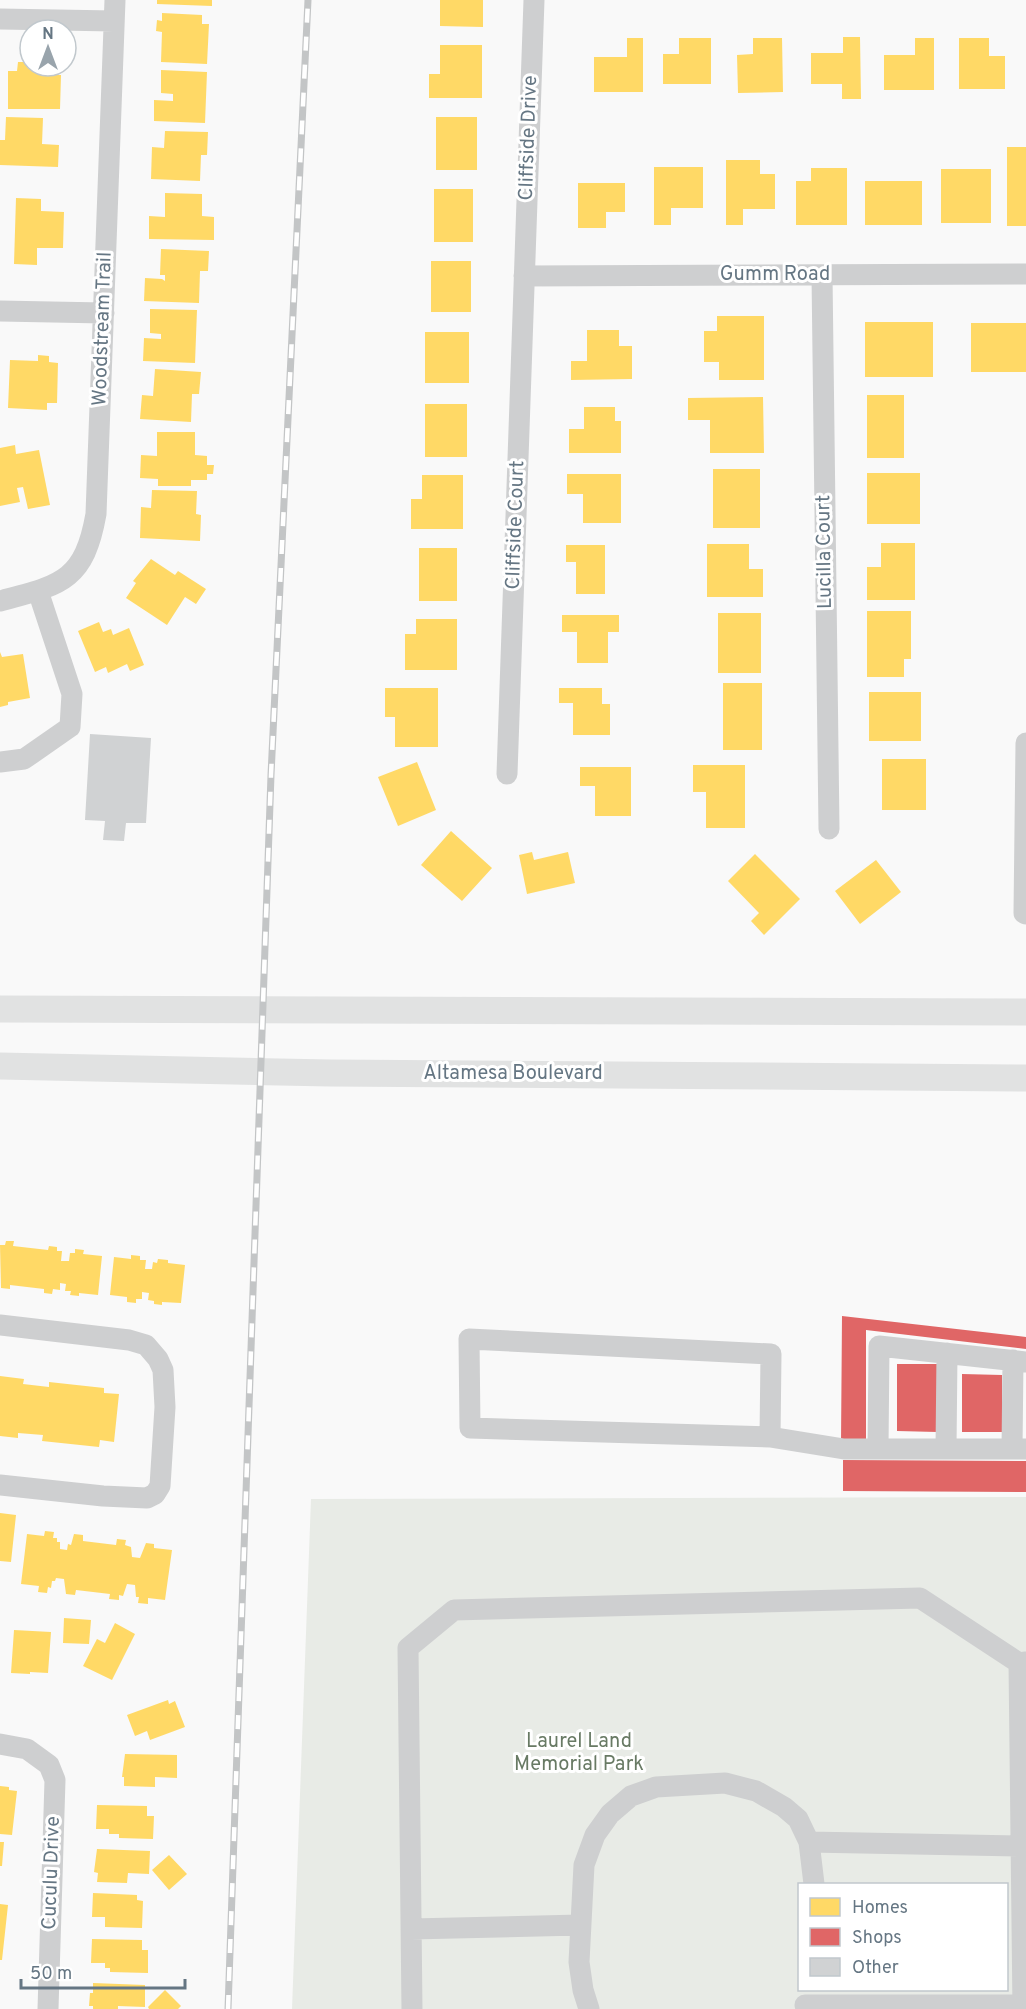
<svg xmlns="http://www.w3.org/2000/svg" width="1026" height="2009" font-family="Overpass,sans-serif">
  <rect width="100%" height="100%" fill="#f9f9f9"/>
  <path fill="#e8ebe6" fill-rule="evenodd" d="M 1026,1497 L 1026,2009 L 292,2009 L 311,1499 ZM 800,1884 L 1006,1884 L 1006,1990 L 800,1990 Z"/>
  <path fill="#ffd966" d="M 157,0 L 212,0 L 212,6 L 157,4 Z
    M 440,0 L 483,0 L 483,27 L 440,26 Z
    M 162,13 L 202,15 L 202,24 L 209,24 L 207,64 L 161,62 L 162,32 L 156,31 L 157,20 L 162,21 Z
    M 843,37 L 860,37 L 861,99 L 842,99 L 842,84 L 811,84 L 811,53 L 843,53 Z
    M 627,38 L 643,38 L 643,92 L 594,92 L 594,57 L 627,57 Z
    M 679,38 L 711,38 L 711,84 L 663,84 L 663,54 L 679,54 Z
    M 753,38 L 782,38 L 783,92 L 738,93 L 737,55 L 753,54 Z
    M 915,38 L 934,38 L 934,90 L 884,90 L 884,55 L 915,55 Z
    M 959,38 L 989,38 L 989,56 L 1005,56 L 1005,89 L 959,89 Z
    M 440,45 L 482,45 L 482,98 L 429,98 L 429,74 L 440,74 Z
    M 18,62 L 30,62 L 30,66 L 57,66 L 57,75 L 61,75 L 60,109 L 8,109 L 8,71 L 17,71 Z
    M 161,70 L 207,72 L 205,123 L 154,121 L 154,100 L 173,101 L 173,94 L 161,93 Z
    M 6,117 L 43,118 L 42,144 L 59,145 L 58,167 L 0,165 L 0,140 L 5,140 Z
    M 436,117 L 477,117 L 477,170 L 436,170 Z
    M 165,131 L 208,132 L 207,155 L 201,155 L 200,181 L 151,179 L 152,147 L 164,148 Z
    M 1007,147 L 1026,147 L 1026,226 L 1007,226 Z
    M 726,160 L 760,160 L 760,174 L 775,174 L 775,209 L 743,209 L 743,225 L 726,225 Z
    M 654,167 L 703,167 L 703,208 L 671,208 L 671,225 L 654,225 Z
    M 811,168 L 847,168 L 847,225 L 796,225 L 796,181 L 811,181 Z
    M 941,169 L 991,169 L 991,223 L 941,223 Z
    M 865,181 L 922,181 L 922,225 L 865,225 Z
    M 578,183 L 625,183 L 625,212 L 606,212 L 606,228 L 578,228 Z
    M 434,189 L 473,189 L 473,242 L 434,242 Z
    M 165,193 L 202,194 L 202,216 L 214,217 L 214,240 L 149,239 L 149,216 L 165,217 Z
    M 16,198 L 41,199 L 41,211 L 64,212 L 63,248 L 37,248 L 37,265 L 14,264 Z
    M 161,249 L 209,251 L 208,271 L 200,271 L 199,303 L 144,301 L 145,278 L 162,279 L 165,281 L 165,275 L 160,275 Z
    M 431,261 L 471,261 L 471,312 L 431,312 Z
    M 150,309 L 197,310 L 195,363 L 143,361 L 144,338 L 161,339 L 161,334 L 150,333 Z
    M 717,316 L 764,316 L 764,380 L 719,380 L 719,362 L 704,362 L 704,331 L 717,331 Z
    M 865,322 L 933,322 L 933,377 L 865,377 Z
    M 971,323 L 1026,323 L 1026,372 L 971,372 Z
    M 587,330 L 619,330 L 619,346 L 632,346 L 632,379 L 571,380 L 571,361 L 587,361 Z
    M 425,332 L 469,332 L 469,383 L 425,383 Z
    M 38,355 L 49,356 L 49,362 L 58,363 L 57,403 L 47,403 L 47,410 L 8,408 L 10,360 L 38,361 Z
    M 155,369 L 201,372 L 199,394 L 192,394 L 191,422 L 140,419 L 142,395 L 153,396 Z
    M 867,395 L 904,395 L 904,458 L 867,458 Z
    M 763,397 L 764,453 L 710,453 L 710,420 L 688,420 L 688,398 Z
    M 425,404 L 467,404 L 467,457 L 425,457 Z
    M 584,407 L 615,407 L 615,421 L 621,421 L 621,453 L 569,453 L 569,429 L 584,429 Z
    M 157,432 L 195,432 L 195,455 L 207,456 L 207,465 L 214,465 L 213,474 L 207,474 L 207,480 L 191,480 L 191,486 L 158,486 L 158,479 L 140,478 L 141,455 L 157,456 Z
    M 15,445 L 16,454 L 39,450 L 50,505 L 28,509 L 23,487 L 17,488 L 20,502 L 0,506 L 0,448 Z
    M 713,469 L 760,469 L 760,528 L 713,528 Z
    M 867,473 L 920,473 L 920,524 L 867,524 Z
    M 567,474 L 621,474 L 621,523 L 583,523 L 583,494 L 567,494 Z
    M 422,475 L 463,475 L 463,529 L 411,529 L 411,499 L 422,499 Z
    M 152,490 L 197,491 L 196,514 L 201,515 L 200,541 L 140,538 L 141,507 L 151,508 Z
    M 881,543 L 915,543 L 915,600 L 867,600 L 867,567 L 881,567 Z
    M 707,544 L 749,544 L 749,569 L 763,569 L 763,597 L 707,597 Z
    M 566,545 L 605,545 L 605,594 L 576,594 L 576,562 L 566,562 Z
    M 419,548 L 457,548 L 457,601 L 419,601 Z
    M 151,559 L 175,575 L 178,571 L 206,589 L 196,604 L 185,597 L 167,625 L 126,598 L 136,583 L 133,581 Z
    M 867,611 L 911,611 L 911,659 L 904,659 L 904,677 L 867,677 Z
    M 718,613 L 761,613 L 761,673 L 718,673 Z
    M 562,615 L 619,615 L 619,632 L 608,632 L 608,663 L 577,663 L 577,632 L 562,632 Z
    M 416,619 L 457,619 L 457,670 L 405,670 L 405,634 L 416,634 Z
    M 99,622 L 103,632 L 111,629 L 113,635 L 129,628 L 144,665 L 130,671 L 127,664 L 108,673 L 106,667 L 95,672 L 78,631 Z
    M 0,652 L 2,657 L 23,654 L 30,698 L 8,702 L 8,705 L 0,707 Z
    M 723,683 L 762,683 L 762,750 L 723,750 Z
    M 385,688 L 438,688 L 438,747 L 395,747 L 395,717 L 385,717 Z
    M 559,688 L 602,688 L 602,704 L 610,704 L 610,735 L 573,735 L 573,703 L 559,703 Z
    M 869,692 L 921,692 L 921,741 L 869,741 Z
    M 882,759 L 926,759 L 926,810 L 882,810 Z
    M 417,762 L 436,810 L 398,826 L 378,777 Z
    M 693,765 L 745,765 L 745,828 L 706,828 L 706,792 L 693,792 Z
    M 580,767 L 631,767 L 631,816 L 595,816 L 595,786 L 580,786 Z
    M 451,831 L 492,868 L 462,901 L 421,865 Z
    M 532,852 L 534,860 L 568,852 L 575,883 L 527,894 L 519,855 Z
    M 755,854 L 800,899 L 764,935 L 751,921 L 759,913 L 728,881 Z
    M 876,860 L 901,892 L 860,924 L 835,891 Z
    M 6,1241 L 14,1241 L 13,1246 L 48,1250 L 49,1246 L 57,1247 L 57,1251 L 62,1251 L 61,1261 L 69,1261 L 70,1253 L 75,1253 L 75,1249 L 84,1250 L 83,1254 L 102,1256 L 98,1295 L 79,1293 L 79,1296 L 70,1295 L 71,1291 L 65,1291 L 66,1284 L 60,1283 L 60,1290 L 53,1289 L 52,1294 L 44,1293 L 44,1289 L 10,1285 L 10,1289 L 1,1288 L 0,1245 L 5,1245 Z
    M 131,1255 L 140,1256 L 140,1260 L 146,1260 L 145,1269 L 152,1269 L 153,1262 L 157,1263 L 158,1259 L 168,1260 L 168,1263 L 185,1265 L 181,1303 L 162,1302 L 162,1305 L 154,1304 L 154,1301 L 148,1300 L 149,1293 L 142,1292 L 142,1299 L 136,1299 L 136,1303 L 127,1302 L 127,1297 L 110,1295 L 114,1257 L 131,1259 Z
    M 0,1376 L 24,1379 L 23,1384 L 49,1387 L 49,1382 L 104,1388 L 104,1393 L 119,1394 L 114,1442 L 100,1440 L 99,1447 L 42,1441 L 43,1435 L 18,1433 L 18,1438 L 0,1436 Z
    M 0,1513 L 16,1515 L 11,1562 L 0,1561 Z
    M 45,1531 L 54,1532 L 53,1538 L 57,1538 L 57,1542 L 60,1542 L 60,1549 L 67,1550 L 68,1544 L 71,1545 L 74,1534 L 83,1535 L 83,1541 L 116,1545 L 117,1539 L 126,1540 L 125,1545 L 131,1547 L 132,1557 L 140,1558 L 146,1543 L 154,1544 L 154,1548 L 172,1550 L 165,1600 L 148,1598 L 148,1604 L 138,1603 L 139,1597 L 136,1597 L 135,1585 L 127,1584 L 123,1596 L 119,1595 L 119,1600 L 109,1599 L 110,1594 L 76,1590 L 75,1595 L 66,1594 L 64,1579 L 56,1578 L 55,1581 L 52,1581 L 51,1588 L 48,1587 L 47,1593 L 38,1592 L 39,1586 L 21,1584 L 27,1534 L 44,1536 Z
    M 64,1618 L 91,1620 L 89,1644 L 63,1643 Z
    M 115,1623 L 135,1634 L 112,1680 L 83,1666 L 97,1639 L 105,1643 Z
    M 14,1630 L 51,1632 L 48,1673 L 30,1672 L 30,1674 L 11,1673 Z
    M 168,1700 L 169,1704 L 175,1701 L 185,1727 L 150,1740 L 147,1731 L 135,1736 L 127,1715 Z
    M 125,1754 L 177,1755 L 177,1778 L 155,1777 L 155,1787 L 124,1786 L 124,1777 L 122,1777 Z
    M 0,1786 L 9,1787 L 9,1790 L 17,1791 L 12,1835 L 0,1834 Z
    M 97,1805 L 147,1806 L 147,1816 L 154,1816 L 153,1839 L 119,1838 L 119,1834 L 109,1834 L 109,1829 L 96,1829 Z
    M 0,1842 L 4,1842 L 2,1866 L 0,1866 Z
    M 97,1849 L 150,1851 L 149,1874 L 128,1873 L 127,1883 L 97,1882 L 98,1873 L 94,1872 Z
    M 169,1855 L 187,1874 L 169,1890 L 152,1870 Z
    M 93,1893 L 137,1895 L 137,1900 L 143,1901 L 142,1928 L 105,1927 L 105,1917 L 92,1917 Z
    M 0,1904 L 8,1905 L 2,1960 L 0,1960 Z
    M 92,1939 L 142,1940 L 142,1950 L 148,1950 L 148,1973 L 110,1972 L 110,1968 L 105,1968 L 105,1963 L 91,1963 Z
    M 93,1983 L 145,1985 L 145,2007 L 118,2006 L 118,2009 L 93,2009 L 93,2006 L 89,2006 L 90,1993 L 93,1993 Z
    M 165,1990 L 181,2006 L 178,2009 L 149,2009 L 148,2007 Z"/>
  <path fill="#e06666" d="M 842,1316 L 1026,1337 L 1026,1349 L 866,1330 L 866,1442 L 841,1442 Z
    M 897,1364 L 938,1364 L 937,1432 L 897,1431 Z
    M 962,1374 L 1002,1375 L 1002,1432 L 962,1432 Z
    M 843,1460 L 1026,1461 L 1026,1492 L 843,1491 Z"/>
  <path fill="#d0d2d3" d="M 90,734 L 151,738 L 146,823 L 126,823 L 124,841 L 103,840 L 105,821 L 85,820 Z"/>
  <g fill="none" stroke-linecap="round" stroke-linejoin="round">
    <path stroke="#cecfd0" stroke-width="21" d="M 0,19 L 114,21
      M 822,275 L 829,829
      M 524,276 L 1026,274
      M 0,311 L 104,313
      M 0,601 C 60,585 84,582 96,514 L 115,0
      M 1026,743 L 1024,913 L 1026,914
      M 0,762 L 24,759 L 70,727 L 72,694 L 38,591
      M 507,774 L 534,0
      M 0,1325 L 129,1340 L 146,1345 L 158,1359 L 163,1370 L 165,1407 L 160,1486 L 155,1494 L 147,1498 L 103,1496 L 0,1485
      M 770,1437 L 771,1354 L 469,1339 L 470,1428 L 770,1437 L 844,1449 L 1026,1449
      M 878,1449 L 879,1346 L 1026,1362
      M 946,1449 L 947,1353
      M 1012,1449 L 1013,1360
      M 1019,1663 L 1023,2009
      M 0,1744 L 27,1749 L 49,1765 L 55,1780 L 48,2009
      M 809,1842 L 1022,1846
      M 411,1929 L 580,1925
      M 805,2005 L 1023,2005
      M 412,2009 L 408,1648 L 454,1610 L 920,1598 L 1019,1663 L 1026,1662
      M 589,2009 L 583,1990 L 579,1962 L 584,1865 L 595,1835 L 610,1814 L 631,1796 L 656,1787 L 725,1783 L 756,1791 L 784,1807 L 798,1819 L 809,1842 L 814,1884"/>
    <path stroke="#e1e2e2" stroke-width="27" d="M 0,1009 L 1026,1012
      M 0,1066 L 330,1073 L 1026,1078"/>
    <defs>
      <path id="rail" d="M 228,2009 L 271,775 L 308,0"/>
    </defs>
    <use href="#rail" stroke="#c3c5c6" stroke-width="7"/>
    <use href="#rail" stroke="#fff" stroke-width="4.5" stroke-dasharray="14" stroke-linecap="butt"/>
  </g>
  <g text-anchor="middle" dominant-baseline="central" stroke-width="6" stroke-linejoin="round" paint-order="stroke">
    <g font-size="20" fill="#657683" stroke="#fff">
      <text transform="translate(529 138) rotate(-88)">Cliffside Drive</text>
      <text x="775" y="275">Gumm Road</text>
      <text transform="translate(103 329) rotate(-88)">Woodstream Trail</text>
      <text transform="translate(516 525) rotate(-88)">Cliffside Court</text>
      <text transform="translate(825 552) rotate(-91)">Lucilla Court</text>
      <text x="513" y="1074">Altamesa Boulevard</text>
      <text transform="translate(52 1873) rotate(-88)">Cuculu Drive</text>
    </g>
    <g font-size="20" fill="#687a64" stroke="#fff">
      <text x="579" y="1742">Laurel Land<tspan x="579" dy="23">Memorial Park</tspan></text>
    </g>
  </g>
  <rect x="798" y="1883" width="210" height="108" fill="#ffffff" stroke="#c1c8cd" stroke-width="1.5"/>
  <rect x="810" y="1898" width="30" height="18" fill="#ffd966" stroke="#c1c8cd" stroke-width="1.5"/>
  <text x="852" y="1913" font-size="18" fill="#657683">Homes</text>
  <rect x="810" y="1928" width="30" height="18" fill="#e06666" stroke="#c1c8cd" stroke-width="1.5"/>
  <text x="852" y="1943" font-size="18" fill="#657683">Shops</text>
  <rect x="810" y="1958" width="30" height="18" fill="#d0d2d3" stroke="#c1c8cd" stroke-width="1.5"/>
  <text x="852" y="1973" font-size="18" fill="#657683">Other</text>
  <g transform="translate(48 48)"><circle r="28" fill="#ffffff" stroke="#c1c8cd" stroke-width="1.5"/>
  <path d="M0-4.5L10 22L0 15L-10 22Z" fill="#99a4ac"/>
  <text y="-9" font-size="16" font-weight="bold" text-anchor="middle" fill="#657683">N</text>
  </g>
  <path d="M21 1979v9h164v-9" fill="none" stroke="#657683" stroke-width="3"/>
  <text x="30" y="1979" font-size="18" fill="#657683" stroke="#ffffff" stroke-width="4.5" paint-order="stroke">50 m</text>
</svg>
